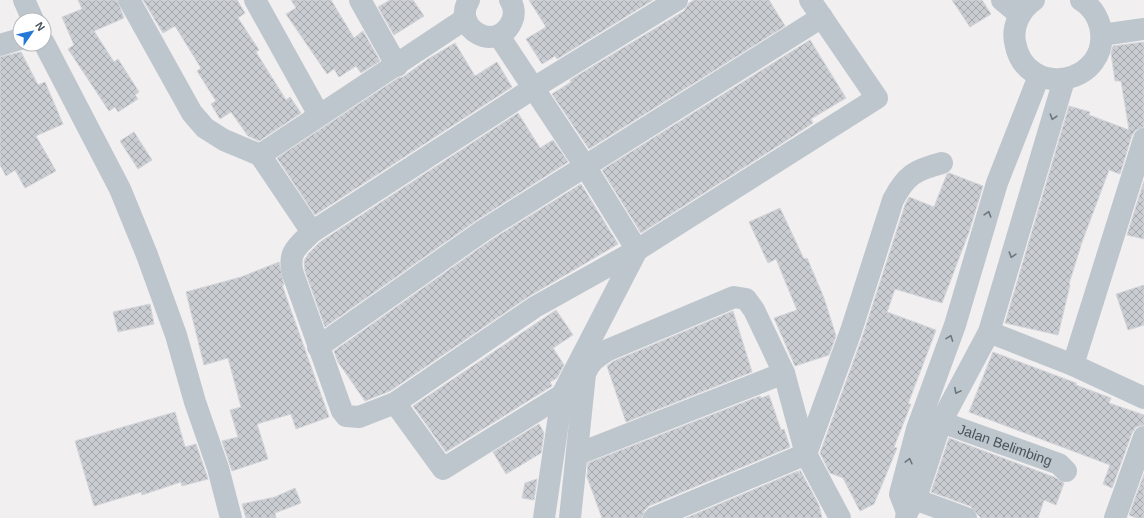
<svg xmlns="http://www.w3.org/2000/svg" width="1144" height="518" font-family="Helvetica,sans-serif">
  <defs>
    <pattern id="building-cross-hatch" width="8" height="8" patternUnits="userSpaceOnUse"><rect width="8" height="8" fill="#c9ccd1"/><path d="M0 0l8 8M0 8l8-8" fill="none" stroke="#a5a8ad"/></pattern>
  </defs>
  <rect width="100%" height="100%" fill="#f1efef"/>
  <path fill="url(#building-cross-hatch)" stroke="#d3d5da" d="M 78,0 L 117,0 L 124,18 L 94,31 L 114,62 L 118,59 L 139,92 L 135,95 L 138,99 L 118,112 L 115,107 L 109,111 L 68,49 L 74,45 L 62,17 L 82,9 Z
    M 143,0 L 237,0 L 245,13 L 238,18 L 259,50 L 256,52 L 286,100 L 290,97 L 301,113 L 259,141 L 248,136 L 231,112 L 220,119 L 211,104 L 216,101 L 197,71 L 201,68 L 175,26 L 163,33 Z
    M 291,0 L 331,0 L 354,38 L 363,31 L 380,61 L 361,73 L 356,66 L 339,77 L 334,69 L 327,74 L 286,14 L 296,8 Z
    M 390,0 L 413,0 L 424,16 L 394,35 L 378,7 Z
    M 529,0 L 653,0 L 557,59 L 555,56 L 542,64 L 526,39 L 546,27 Z
    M 694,0 L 769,0 L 785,26 L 589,149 L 552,94 L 571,82 L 570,80 L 684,11 L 689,3 Z
    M 952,0 L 982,0 L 991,14 L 970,27 Z
    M 810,40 L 846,98 L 811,119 L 813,123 L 781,144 L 641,233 L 602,170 Z
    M 1144,42 L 1144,127 L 1136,130 L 1132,135 L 1120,174 L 1109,170 L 1082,242 L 1069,284 L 1070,285 L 1058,335 L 1005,323 L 1069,106 L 1090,112 L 1089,115 L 1129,130 L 1121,81 L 1115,81 L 1111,53 L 1113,46 Z
    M 455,43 L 475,76 L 497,62 L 512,87 L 315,215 L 277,158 L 398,78 L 403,77 L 428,59 Z
    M 21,52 L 38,85 L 45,82 L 63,124 L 36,136 L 56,171 L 25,188 L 15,170 L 6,176 L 0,165 L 0,57 Z
    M 518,113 L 540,148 L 553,140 L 568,162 L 477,220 L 325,327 L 305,271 L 304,261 L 308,254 L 320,242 Z
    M 134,132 L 152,160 L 138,169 L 120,141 Z
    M 949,173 L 983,186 L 969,232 L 942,303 L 895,289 L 887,312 L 936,330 L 908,404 L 911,404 L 894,447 L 897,448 L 874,504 L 860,511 L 843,478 L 830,473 L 820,453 L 863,335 L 905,205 L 909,197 L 934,207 L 947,174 Z
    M 1144,181 L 1144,239 L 1127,235 Z
    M 581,184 L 618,244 L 528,297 L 390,391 L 365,401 L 338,362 L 334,351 L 491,240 Z
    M 780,208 L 804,259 L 807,258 L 824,298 L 836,336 L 829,355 L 795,366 L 774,318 L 797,310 L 776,259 L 768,263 L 749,222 Z
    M 279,262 L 284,285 L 282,285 L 329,417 L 296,429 L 291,414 L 257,424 L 268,459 L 232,471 L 222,441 L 238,437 L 230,410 L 241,407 L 228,358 L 204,365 L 186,292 L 241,277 Z
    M 1144,285 L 1144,325 L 1128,330 L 1116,294 Z
    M 150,304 L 154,324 L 118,332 L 113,312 Z
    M 556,310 L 573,335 L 553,348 L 564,365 L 557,378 L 550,382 L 552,386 L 446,452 L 413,406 Z
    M 733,311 L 752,372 L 626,422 L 607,366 L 614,361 Z
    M 993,352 L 1076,383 L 1076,385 L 1111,398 L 1109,403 L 1144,415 L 1144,425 L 1136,427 L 1132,433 L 1112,488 L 1103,484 L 1110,465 L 969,412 Z
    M 769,395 L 781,430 L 784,429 L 790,447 L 649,506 L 644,511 L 642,518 L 602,518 L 587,477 L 588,463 L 760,396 L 761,398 Z
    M 175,412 L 185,447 L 196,444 L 208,479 L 182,486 L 181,482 L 142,495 L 141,492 L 94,506 L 75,441 Z
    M 539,424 L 544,433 L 541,453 L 506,474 L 493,452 Z
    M 949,438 L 1054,477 L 1064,483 L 1056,505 L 1044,500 L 1038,518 L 981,518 L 970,506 L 931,492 Z
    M 800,470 L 819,505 L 822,518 L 686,518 L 798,471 L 799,474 Z
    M 1144,474 L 1144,518 L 1136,518 L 1129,515 Z
    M 537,479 L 534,500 L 522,498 L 525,483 Z
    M 295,488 L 301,503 L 275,513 L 276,518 L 246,518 L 242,504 L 275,497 Z"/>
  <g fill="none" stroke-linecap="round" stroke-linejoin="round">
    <g stroke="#bec6cd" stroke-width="22">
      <path d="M 24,0 L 33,20"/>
      <path d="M 129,0 L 192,113 L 205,128 L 224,140 L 260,155 L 312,232"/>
      <path d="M 255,0 L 319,115"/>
      <path d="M 360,0 L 397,66"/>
      <path d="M 469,0 C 451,28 497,55 512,21 C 515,15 514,6 510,0"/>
      <path d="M 677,0 L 532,89 L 312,232 C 298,246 287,252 293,274 L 342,411 L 346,416 L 359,417 L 395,403 L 535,307 L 637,250 L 877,98 L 810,0"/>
      <path d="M 1002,0 L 1020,15"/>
      <path d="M 1034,0 C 1020,10 1012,26 1015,42 C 1025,102 1113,84 1100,26 C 1097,15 1091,6 1081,0"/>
      <path d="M 1102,35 L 1144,29"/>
      <path d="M 499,36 L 585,166 L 637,250 L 562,395 L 544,518"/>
      <path d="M 44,43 L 120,189 L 147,255 L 176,335 L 195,402 L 218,468 L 231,518"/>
      <path d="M 0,45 L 20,39"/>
      <path d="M 260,155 L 465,19"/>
      <path d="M 989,332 L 1073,365 L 1144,398"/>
      <path d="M 318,347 L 484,230 L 822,17"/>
      <path d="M 1073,365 L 1144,139"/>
      <path d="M 395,403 L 443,469 L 562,395"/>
      <path id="s1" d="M 941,422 L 1059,464 L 1066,471"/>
      <path d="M 578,454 L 784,373"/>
      <path d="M 901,494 L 966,518"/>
      <path d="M 907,512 L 900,494 L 917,429 L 955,325 L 997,183 L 1039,76"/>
      <path d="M 570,518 L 585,374 C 590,361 597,357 608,350 L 734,297 L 746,299 L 754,310 L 784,373 L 806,454 L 840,518"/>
      <path d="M 654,518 L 806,454 L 851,331 L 893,200 C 906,175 915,170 942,163"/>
      <path d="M 906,518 L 907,512 L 916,498 L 941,422 L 989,332 L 1064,80"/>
      <path d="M 1115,518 L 1144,437"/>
    </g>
  </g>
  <defs><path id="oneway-chevron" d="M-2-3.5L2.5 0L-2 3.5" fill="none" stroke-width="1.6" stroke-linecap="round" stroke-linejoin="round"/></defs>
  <g stroke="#6b767d">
    <use href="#oneway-chevron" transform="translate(1053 117) rotate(107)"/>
    <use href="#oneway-chevron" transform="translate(988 214) rotate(-73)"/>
    <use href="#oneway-chevron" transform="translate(1012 255) rotate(107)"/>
    <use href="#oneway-chevron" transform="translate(950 338) rotate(-70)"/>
    <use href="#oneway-chevron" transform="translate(957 391) rotate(118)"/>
    <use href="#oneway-chevron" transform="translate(909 461) rotate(-76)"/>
  </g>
  <g text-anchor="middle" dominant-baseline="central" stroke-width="3" stroke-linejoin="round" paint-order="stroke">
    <g font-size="14" fill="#48535b" stroke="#fff">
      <text stroke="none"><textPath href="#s1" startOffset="68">Jalan Belimbing</textPath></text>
    </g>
  </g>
  <g transform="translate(32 32) rotate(56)"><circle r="19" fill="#ffffff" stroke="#b6babd"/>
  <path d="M0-3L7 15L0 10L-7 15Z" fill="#2479d6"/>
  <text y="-6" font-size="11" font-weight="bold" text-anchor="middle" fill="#48535b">N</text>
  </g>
</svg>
